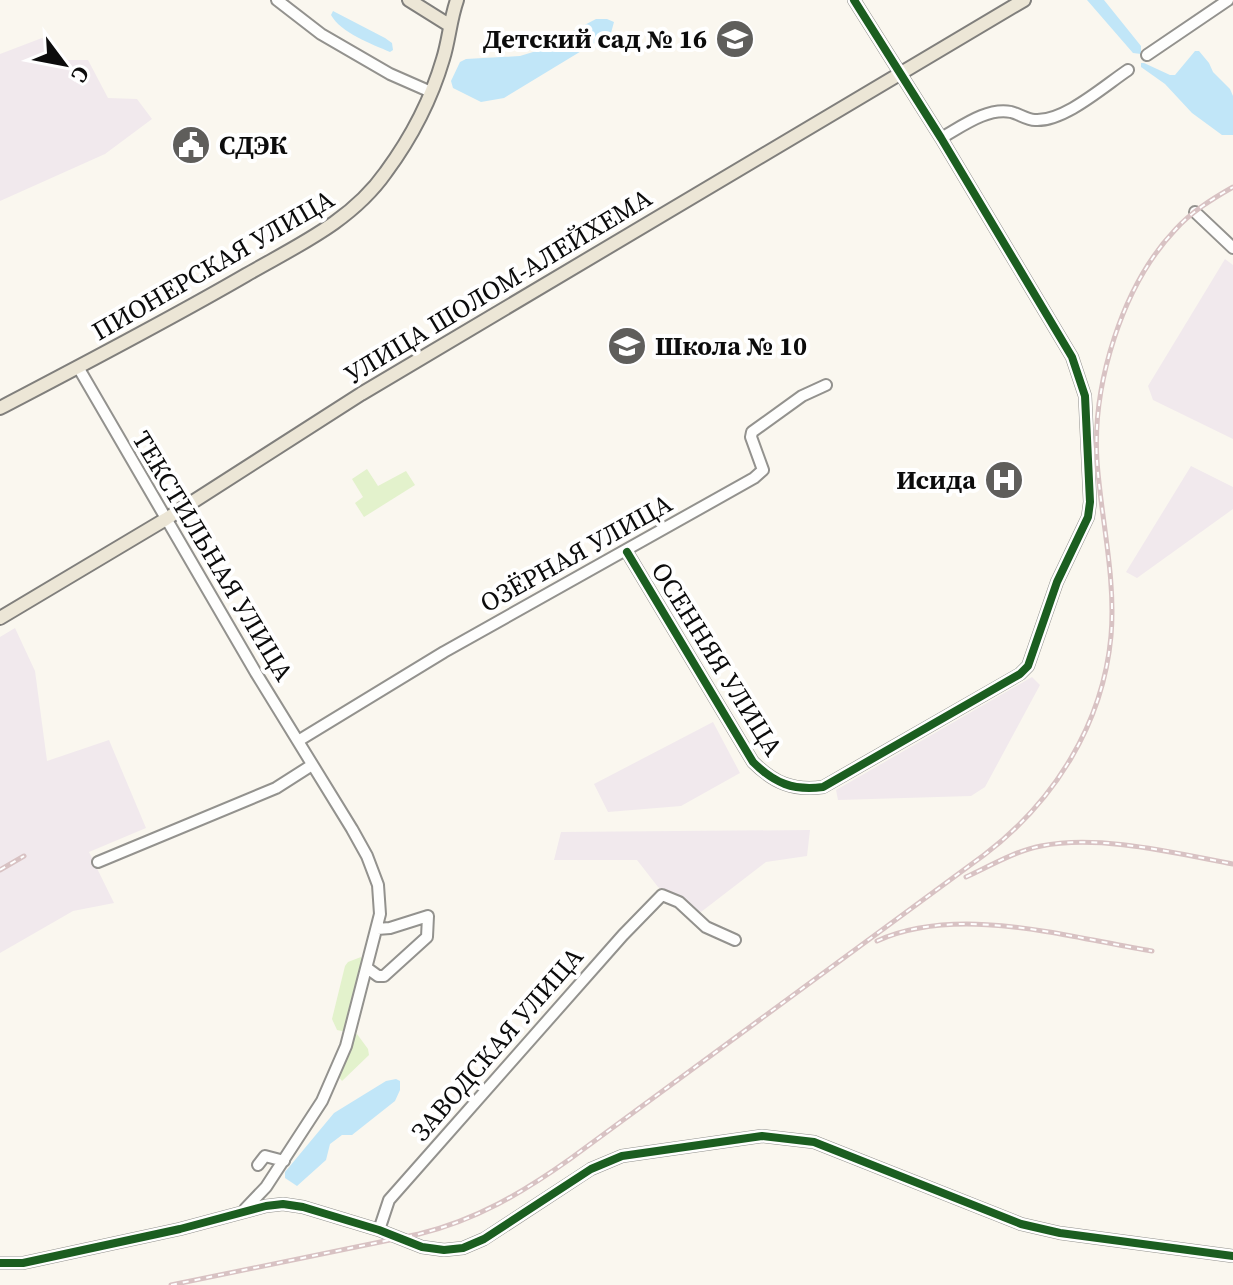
<svg xmlns="http://www.w3.org/2000/svg" width="1233" height="1285" font-family="'Source Serif 4',serif">
  <rect width="100%" height="100%" fill="#faf7ef"/>
  <path fill="#f1e9ed" d="M 42,38 L 59,49 L 67,60 L 88,60 L 108,98 L 137,99 L 152,119 L 105,154 L 0,201 L 0,54 Z
    M 1225,259 L 1233,265 L 1233,439 L 1153,400 L 1148,386 Z
    M 1191,466 L 1233,487 L 1233,509 L 1137,578 L 1126,572 Z
    M 15,628 L 35,671 L 47,761 L 109,740 L 146,828 L 89,852 L 114,903 L 73,911 L 0,953 L 0,637 Z
    M 1032,677 L 1040,685 L 985,787 L 971,796 L 838,800 L 836,790 Z
    M 713,722 L 740,773 L 681,806 L 608,812 L 594,784 Z
    M 810,830 L 807,856 L 766,862 L 701,912 L 658,887 L 637,860 L 554,860 L 561,832 Z"/>
  <path fill="#e3f2cc" d="M 367,469 L 378,486 L 406,471 L 415,485 L 364,517 L 355,503 L 363,497 L 352,479 Z
    M 361,957 L 363,961 L 346,1032 L 337,1030 L 332,1019 L 345,966 L 348,962 Z
    M 357,1034 L 368,1049 L 369,1055 L 342,1081 L 339,1077 L 354,1036 Z"/>
  <path fill="#c1e6f8" d="M 1087,0 L 1104,0 L 1141,46 L 1141,54 L 1133,53 Z
    M 333,11 L 385,38 L 392,43 L 393,50 L 390,52 C 372,44 341,33 331,15 Z
    M 596,19 L 607,19 L 614,22 L 611,33 L 504,98 L 481,102 L 453,88 L 451,81 L 460,62 L 466,59 L 520,56 L 533,52 Z
    M 1195,51 L 1199,51 L 1209,63 L 1213,72 L 1230,89 L 1233,96 L 1233,135 L 1222,135 L 1192,113 L 1165,84 L 1141,67 L 1141,63 L 1144,63 L 1170,75 L 1175,75 Z
    M 396,1079 L 400,1081 L 400,1090 L 395,1101 L 352,1135 L 342,1135 L 330,1144 L 326,1160 L 297,1186 L 285,1178 L 285,1172 L 334,1113 L 386,1081 Z"/>
  <g fill="none" stroke-linecap="round" stroke-linejoin="round">
    <defs>
      <path id="minor" d="M 277,0 L 321,34 L 390,74 L 431,92
        M 1147,55 L 1228,0
        M 941,138 C 961,127 987,107 1011,112 C 1019,114 1027,120 1035,120 C 1064,122 1104,86 1128,70
        M 1195,212 L 1233,248
        M 78,367 L 256,673 L 352,829 L 367,856 L 378,885 L 380,914 L 346,1046 L 322,1101 L 266,1187 L 245,1209
        M 627,552 L 753,762 C 774,783 793,791 823,787 L 1020,674 L 1028,666 L 1057,582 L 1088,517 L 1090,502 L 1085,396 L 1072,357 L 941,138 L 854,0
        M 298,741 L 444,652 L 754,478 L 763,470 L 751,437 L 752,432 L 802,396 L 826,385
        M 98,862 L 276,788 L 312,765
        M 367,968 L 378,976 L 384,976 L 427,937 L 428,916 L 390,928 L 377,929
        M 258,1165 L 265,1156 L 284,1161
        M 379,1230 L 389,1200 L 623,935 L 662,895 L 679,902 L 706,927 L 735,940
        M 0,1263 L 23,1263 L 180,1229 L 266,1206 L 283,1204 L 303,1207 L 379,1230 L 422,1247 L 444,1250 L 463,1248 L 484,1239 L 591,1169 L 622,1156 L 762,1136 L 814,1142 L 1021,1224 L 1060,1233 L 1233,1256"/>
      <path id="major" d="M 409,0 L 449,25
        M 0,408 C 82,365 165,322 246,275 C 296,246 351,222 386,172 C 411,138 431,100 443,59 C 449,40 450,20 457,0
        M 0,618 L 166,519 L 361,394 L 1024,0"/>
    </defs>
    <use href="#minor" stroke="#93928e" stroke-width="14"/>
    <use href="#major" stroke="#807f7c" stroke-width="16"/>
    <use href="#minor" stroke="#fefefd" stroke-width="10"/>
    <use href="#major" stroke="#ece6d6" stroke-width="12"/>
    <defs>
      <path id="rail" d="M 0,870 L 24,856
        M 966,877 C 990,866 1015,851 1041,846 C 1098,834 1175,853 1233,864
        M 877,941 C 958,904 1067,937 1152,951
        M 171,1285 L 419,1234 C 476,1220 522,1193 570,1159 L 984,855 C 1054,802 1103,724 1111,636 C 1116,577 1101,519 1097,461 C 1092,385 1122,286 1175,230 C 1191,212 1212,199 1233,187"/>
    </defs>
    <use href="#rail" stroke="#d8c2c3" stroke-width="5"/>
    <use href="#rail" stroke="#fff" stroke-width="2" stroke-dasharray="6" stroke-linecap="butt"/>
    <defs>
      <path id="cycleway" d="M 627,552 L 753,762 C 774,783 793,791 823,787 L 1020,674 L 1028,666 L 1057,582 L 1088,517 L 1090,502 L 1085,396 L 1072,357 L 941,138 L 854,0
        M 0,1263 L 23,1263 L 180,1229 L 266,1206 L 283,1204 L 303,1207 L 379,1230 L 422,1247 L 444,1250 L 463,1248 L 484,1239 L 591,1169 L 622,1156 L 762,1136 L 814,1142 L 1021,1224 L 1060,1233 L 1233,1256"/>
    </defs>
    <use href="#cycleway" stroke="#fff" stroke-width="13"/>
    <use href="#cycleway" stroke="#1b5e20" stroke-width="8"/>
  </g>
  <defs>
    <symbol id="school-disc" viewBox="-11 -11 22 22"><circle r="9.5" fill="#5f5e5b" stroke="#fff"/><path d="M0-5L7-2L0 1L-7-2ZM-4 1L0 2.5L4 1V4Q0 6-4 4Z" fill="#fff"/></symbol>
    <symbol id="civic-disc" viewBox="-11 -11 22 22"><circle r="9.5" fill="#5f5e5b" stroke="#fff"/><path d="M-.6-6.5H3V-4.5H.6V-3L4-1V1h2V6H-6V1h2V-1L-.6-3ZM-1.2 2.5V6h2.4V2.5Z" fill="#fff"/></symbol>
    <symbol id="hospital-disc" viewBox="-11 -11 22 22"><circle r="9.5" fill="#5f5e5b" stroke="#fff"/><path d="M-5-5h3v3.5h4V-5h3V5h-3V1.5h-4V5h-3Z" fill="#fff"/></symbol>
  </defs>
  <g fill-rule="evenodd">
    <use href="#school-disc" x="713" y="17" width="44" height="44"/>
    <use href="#civic-disc" x="169" y="123" width="44" height="44"/>
    <use href="#school-disc" x="605" y="324" width="44" height="44"/>
    <use href="#hospital-disc" x="982" y="458" width="44" height="44"/>
  </g>
  <g text-anchor="middle" dominant-baseline="central" stroke-width="8" stroke-linejoin="round" paint-order="stroke">
    <g font-size="26" font-weight="bold" fill="#0c0c0c" stroke="#fff" text-anchor="end">
      <text x="707" y="39">Детский сад № 16</text>
      <text x="219" y="145" text-anchor="start">СДЭК</text>
      <text x="655" y="346" text-anchor="start">Школа № 10</text>
      <text x="976" y="480">Исида</text>
    </g>
    <g font-size="26" fill="#0c0c0c" stroke="#fff">
      <text transform="translate(213 265) rotate(-30)">ПИОНЕРСКАЯ УЛИЦА</text>
      <text transform="translate(498 286) rotate(-31)">УЛИЦА ШОЛОМ-АЛЕЙХЕМА</text>
      <text transform="translate(576 553) rotate(-29)">ОЗЁРНАЯ УЛИЦА</text>
      <text transform="translate(213 556) rotate(59)">ТЕКСТИЛЬНАЯ УЛИЦА</text>
      <text transform="translate(717 659) rotate(58)">ОСЕННЯЯ УЛИЦА</text>
      <text transform="translate(497 1044) rotate(-49)">ЗАВОДСКАЯ УЛИЦА</text>
    </g>
  </g>
  <g transform="translate(64 64) rotate(122)" stroke="#ffffff" stroke-width="6" paint-order="stroke">
  <path d="M0-6L14 30L0 20L-14 30Z" fill="#0c0c0c"/>
  <text y="-12" font-size="22" font-weight="bold" text-anchor="middle" fill="#0c0c0c">С</text>
  </g>
</svg>
